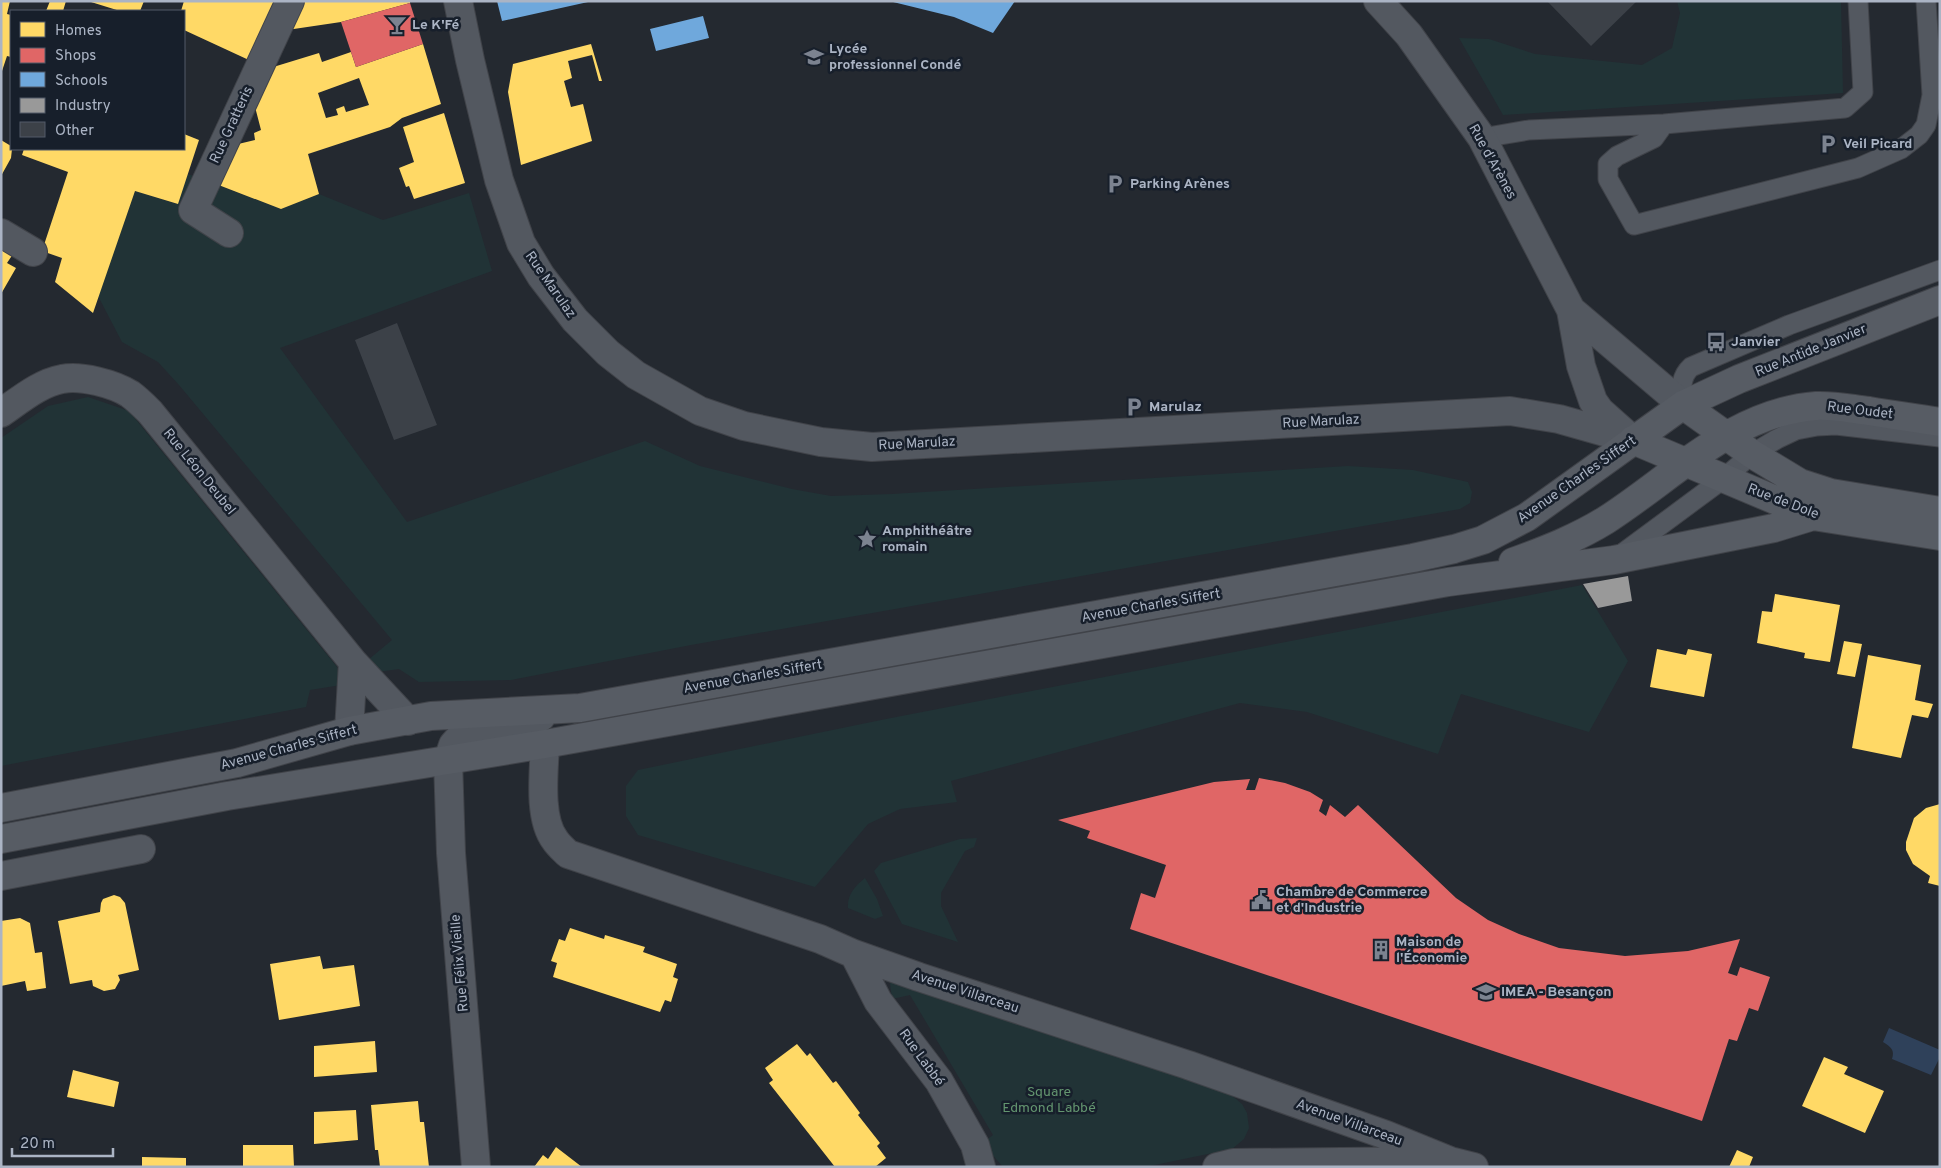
<svg xmlns="http://www.w3.org/2000/svg" width="1941" height="1168" font-family="Overpass,sans-serif">
  <rect width="100%" height="100%" fill="#242930"/>
  <path fill="#213336" d="M 1677,1 L 1841,1 L 1843,93 L 1503,115 L 1459,38 L 1489,39 L 1535,54 L 1642,65 L 1672,48 L 1680,13 Z
    M 188,174 L 281,209 L 319,194 L 383,220 L 469,193 L 492,271 L 280,348 L 407,522 L 645,441 L 700,466 L 792,489 L 831,496 L 892,494 L 1348,466 L 1413,470 L 1468,482 L 1472,492 L 1470,503 L 1460,509 L 691,645 L 511,680 L 419,682 L 399,669 L 378,672 L 368,660 L 392,640 L 179,385 L 158,362 L 122,342 L 98,296 L 135,191 L 177,204 Z
    M 88,397 L 129,411 L 337,667 L 341,685 L 310,690 L 306,707 L 1,766 L 1,438 L 48,406 Z
    M 1582,585 L 1628,661 L 1589,732 L 1461,694 L 1438,754 L 1307,712 L 1240,703 L 951,781 L 957,802 L 900,809 L 868,824 L 815,887 L 638,835 L 626,816 L 626,786 L 638,770 L 886,719 Z
    M 977,838 L 974,847 L 965,851 L 941,893 L 941,906 L 958,942 L 902,924 L 874,871 L 881,863 L 960,839 Z
    M 865,878 L 877,899 L 883,916 L 875,919 L 848,908 C 847,895 855,886 865,878 Z
    M 908,978 L 1230,1094 L 1242,1104 L 1247,1113 L 1249,1128 L 1244,1139 L 1232,1149 L 1145,1167 L 1003,1167 L 990,1152 L 985,1141 L 993,1135 L 910,995 L 892,999 L 890,983 Z"/>
  <path fill="#2f415a" d="M 1889,1028 L 1940,1050 L 1940,1057 L 1931,1075 L 1892,1059 C 1895,1050 1891,1047 1883,1042 Z"/>
  <path fill="#ffd966" fill-rule="evenodd" d="M 2,1 L 10,1 L 7,14 L 11,15 L 11,57 L 7,56 L 2,71 Z
    M 50,1 L 66,1 L 63,11 L 46,11 Z
    M 144,1 L 140,11 L 120,11 L 91,2 Z
    M 184,1 L 277,1 L 251,61 L 184,30 L 184,11 L 181,11 Z
    M 300,1 L 410,1 L 410,3 L 341,22 L 287,30 Z
    M 423,44 L 441,104 L 402,118 L 390,127 L 308,154 L 319,194 L 281,209 L 216,184 L 234,145 L 255,140 L 254,133 L 261,130 L 254,103 L 270,68 L 319,53 L 322,62 L 351,52 L 356,67 ZM 359,78 L 369,105 L 346,112 L 344,106 L 336,109 L 338,115 L 326,118 L 318,93 Z
    M 591,44 L 602,81 L 599,81 L 592,55 L 568,61 L 572,78 L 564,81 L 571,107 L 583,104 L 592,141 L 521,165 L 508,92 L 513,64 Z
    M 444,113 L 465,183 L 414,199 L 409,186 L 406,187 L 399,168 L 414,162 L 403,127 Z
    M 184,134 L 199,140 L 178,204 L 135,191 L 93,313 L 55,282 L 62,258 L 42,251 L 68,172 L 22,155 L 24,149 L 184,149 Z
    M 1,140 L 11,146 L 12,149 L 11,158 L 1,176 Z
    M 1,242 L 15,251 L 7,263 L 16,268 L 1,294 Z
    M 1775,594 L 1840,605 L 1830,662 L 1804,658 L 1805,653 L 1757,643 L 1762,611 L 1772,612 Z
    M 1844,641 L 1862,644 L 1855,677 L 1837,674 Z
    M 1657,649 L 1686,655 L 1688,649 L 1712,654 L 1704,697 L 1650,687 Z
    M 1868,655 L 1921,665 L 1915,700 L 1933,704 L 1928,718 L 1912,715 L 1901,758 L 1852,748 Z
    M 1940,804 L 1940,886 L 1928,883 L 1930,876 L 1913,864 L 1906,850 L 1906,842 L 1914,818 L 1926,808 Z
    M 114,895 L 120,897 L 125,903 L 139,970 L 118,975 L 120,980 L 115,989 L 104,991 L 93,986 L 92,980 L 70,984 L 58,921 L 100,912 L 101,903 L 103,899 Z
    M 20,918 L 30,923 L 35,953 L 42,952 L 46,988 L 27,991 L 25,981 L 1,986 L 1,921 Z
    M 570,928 L 604,939 L 605,935 L 645,947 L 643,952 L 677,964 L 673,977 L 678,979 L 671,1002 L 665,1000 L 660,1012 L 553,977 L 557,963 L 551,961 L 559,939 L 565,941 Z
    M 320,956 L 323,969 L 354,965 L 360,1006 L 279,1020 L 270,964 Z
    M 375,1041 L 377,1072 L 314,1077 L 314,1046 Z
    M 797,1044 L 807,1056 L 810,1053 L 833,1083 L 836,1081 L 860,1113 L 858,1115 L 880,1143 L 877,1146 L 886,1158 L 875,1167 L 835,1167 L 769,1083 L 773,1080 L 765,1068 Z
    M 1824,1057 L 1848,1067 L 1844,1074 L 1884,1091 L 1865,1133 L 1802,1106 Z
    M 73,1070 L 119,1082 L 114,1107 L 67,1097 Z
    M 418,1101 L 420,1122 L 424,1122 L 429,1167 L 380,1167 L 378,1150 L 375,1150 L 371,1105 Z
    M 356,1110 L 358,1140 L 314,1144 L 314,1112 Z
    M 243,1145 L 293,1145 L 294,1167 L 243,1167 Z
    M 556,1147 L 582,1167 L 534,1167 L 543,1155 L 548,1159 Z
    M 1737,1150 L 1753,1157 L 1749,1167 L 1729,1167 Z
    M 142,1157 L 186,1158 L 186,1167 L 142,1167 Z"/>
  <path fill="#e06666" d="M 410,3 L 423,44 L 356,67 L 341,22 Z
    M 1259,778 L 1285,783 L 1310,792 L 1323,800 L 1319,811 L 1326,816 L 1330,805 L 1345,817 L 1358,805 L 1456,898 L 1488,920 L 1519,934 L 1559,948 L 1625,956 L 1688,951 L 1740,939 L 1728,973 L 1737,976 L 1740,967 L 1770,977 L 1758,1011 L 1749,1008 L 1737,1041 L 1729,1039 L 1702,1121 L 1130,929 L 1141,893 L 1155,898 L 1166,865 L 1087,838 L 1090,831 L 1058,820 L 1214,782 L 1250,779 L 1246,790 L 1255,790 Z"/>
  <path fill="#6fa8dc" d="M 497,1 L 587,1 L 588,2 L 502,21 Z
    M 889,1 L 1015,1 L 993,33 L 954,17 Z
    M 703,16 L 709,38 L 656,51 L 650,29 Z"/>
  <path fill="#999" d="M 1628,576 L 1632,601 L 1598,608 L 1583,584 Z"/>
  <path fill="#3c4148" d="M 1547,1 L 1637,1 L 1591,46 Z
    M 397,323 L 437,425 L 394,440 L 355,340 Z"/>
  <g fill="none" stroke-linecap="round" stroke-linejoin="round">
    <defs>
      <path id="service" d="M 1664,124 L 1654,138 L 1617,156 L 1608,164 L 1608,179 L 1634,225 L 1858,168 L 1901,149 L 1919,135 L 1926,125 L 1932,95 L 1926,1
        M 1482,138 L 1529,130 L 1664,124 L 1845,108 L 1863,92 L 1858,1
        M 1683,405 C 1682,390 1679,378 1691,367 L 1789,325 L 1940,270
        M 1619,556 L 1723,479 L 1752,454 L 1777,439 L 1796,430 L 1817,426 L 1836,425 L 1940,437"/>
      <path id="pedestrian" d="M 1,876 L 141,849"/>
      <path id="minor" d="M 458,1 L 470,60 L 499,180 L 521,243 L 541,276 L 575,320 L 608,353 L 636,375 L 700,411 L 744,426 L 821,442 L 872,447 L 1510,411 L 1559,419 L 1633,440
        M 1378,1 L 1409,35 L 1482,138 L 1571,310 L 1581,366 L 1593,401 L 1600,411 L 1627,435
        M 1,233 L 33,252
        M 229,233 L 193,210 L 290,1
        M 1571,310 L 1683,405
        M 1,413 C 20,400 40,383 62,379 C 81,375 114,384 130,394 C 137,399 144,406 150,412 L 353,662
        M 349,731 L 353,662 L 408,721
        M 545,744 C 544,771 538,818 555,840 C 558,845 564,850 568,854 L 820,939 L 854,954 L 919,977 L 1188,1065 L 1386,1135 L 1450,1161 L 1474,1167
        M 854,954 L 878,1001 L 939,1081 L 975,1145 L 981,1167
        M 476,1167 L 451,853 L 448,760 L 453,745 L 460,737 L 541,717
        M 1217,1167 L 1233,1163 L 1436,1161"/>
      <path id="secondary" d="M 1683,405 L 1752,454 L 1800,483 L 1831,493 L 1940,511
        M 1633,440 L 1813,516 L 1940,536
        M 1513,562 C 1546,550 1577,538 1606,520 C 1673,477 1733,412 1816,406 C 1834,405 1851,409 1869,411 C 1892,415 1916,418 1940,422
        M 1,808 L 237,763 L 349,731 L 431,716 L 580,708 L 1413,558 L 1454,549 L 1483,540 L 1527,517 L 1683,405 L 1739,379 L 1940,300
        M 1,839 L 227,796 L 545,744 L 1448,582 L 1614,560 L 1774,528 L 1813,516"/>
    </defs>
    <use href="#service" stroke="#404349" stroke-width="21"/>
    <use href="#pedestrian" stroke="#404349" stroke-width="30"/>
    <use href="#minor" stroke="#404349" stroke-width="30"/>
    <use href="#secondary" stroke="#404349" stroke-width="30"/>
    <use href="#service" stroke="#535860" stroke-width="19"/>
    <use href="#pedestrian" stroke="#535860" stroke-width="28"/>
    <use href="#minor" stroke="#535860" stroke-width="28"/>
    <use href="#secondary" stroke="#575c64" stroke-width="28"/>
  </g>
  <defs>
    <symbol id="bar-bare" viewBox="-9 -9 18 18"><path d="M-6-5H6L.8 .8V4.5H3.5V6h-7V4.5H-.8V.8Z" fill="#7c8390" stroke="#171f2b" stroke-width="2.5" paint-order="stroke"/></symbol>
    <symbol id="school-bare" viewBox="-9 -9 18 18"><path d="M0-5L7-2L0 1L-7-2ZM-4 1L0 2.5L4 1V4Q0 6-4 4Z" fill="#7c8390" stroke="#171f2b" stroke-width="2.5" paint-order="stroke"/></symbol>
    <symbol id="parking-bare" viewBox="-9 -9 18 18"><path d="M-3.5-5.5H1a3.5 3.5 0 0 1 0 7H-1V5.5H-3.5ZM-1-3.4V-.6H.8a1.4 1.4 0 0 0 0-2.8Z" fill="#7c8390" stroke="#171f2b" stroke-width="2.5" paint-order="stroke"/></symbol>
    <symbol id="bus-bare" viewBox="-9 -9 18 18"><path d="M-5-6H5V4H4V6H2V4H-2V6H-4V4H-5ZM-3.5-4V0h7V-4ZM-3.5 1.2v1.5H-2V1.2ZM2 1.2v1.5H3.5V1.2Z" fill="#7c8390" stroke="#171f2b" stroke-width="2.5" paint-order="stroke"/></symbol>
    <symbol id="sight-bare" viewBox="-9 -9 18 18"><path d="M0-6L1.8-2.2L6-1.7L2.9 1.2L3.7 5.4L0 3.3L-3.7 5.4L-2.9 1.2L-6-1.7L-1.8-2.2Z" fill="#7c8390" stroke="#171f2b" stroke-width="2.5" paint-order="stroke"/></symbol>
    <symbol id="civic-bare" viewBox="-9 -9 18 18"><path d="M-.6-6.5H3V-4.5H.6V-3L4-1V1h2V6H-6V1h2V-1L-.6-3ZM-1.2 2.5V6h2.4V2.5Z" fill="#7c8390" stroke="#171f2b" stroke-width="2.5" paint-order="stroke"/></symbol>
    <symbol id="building-bare" viewBox="-9 -9 18 18"><path d="M-4-6H4V6H1V3H-1V6H-4ZM-2.5-4.3h1.7v1.8h-1.7ZM.8-4.3h1.7v1.8H.8ZM-2.5-1h1.7V.8h-1.7ZM.8-1h1.7V.8H.8Z" fill="#7c8390" stroke="#171f2b" stroke-width="2.5" paint-order="stroke"/></symbol>
    <symbol id="university-bare" viewBox="-9 -9 18 18"><path d="M0-5L7-2L0 1L-7-2ZM-4 1L0 2.5L4 1V4Q0 6-4 4Z" fill="#7c8390" stroke="#171f2b" stroke-width="2.5" paint-order="stroke"/></symbol>
  </defs>
  <g fill-rule="evenodd">
    <use href="#bar-bare" x="383" y="11" width="28" height="28"/>
    <use href="#school-bare" x="800" y="43" width="28" height="28"/>
    <use href="#parking-bare" x="1814" y="130" width="28" height="28"/>
    <use href="#parking-bare" x="1101" y="170" width="28" height="28"/>
    <use href="#bus-bare" x="1702" y="328" width="28" height="28"/>
    <use href="#parking-bare" x="1120" y="393" width="28" height="28"/>
    <use href="#sight-bare" x="853" y="525" width="28" height="28"/>
    <use href="#civic-bare" x="1247" y="886" width="28" height="28"/>
    <use href="#building-bare" x="1367" y="936" width="28" height="28"/>
    <use href="#university-bare" x="1472" y="978" width="28" height="28"/>
  </g>
  <g text-anchor="middle" dominant-baseline="central" stroke-width="5" stroke-linejoin="round" paint-order="stroke">
    <g font-size="14" font-weight="bold" fill="#abb4c4" stroke="#171f2b" text-anchor="start">
      <text x="412" y="25">Le K'Fé</text>
      <text x="829" y="49">Lycée<tspan x="829" dy="16">professionnel Condé</tspan></text>
      <text x="1843" y="144">Veil Picard</text>
      <text x="1130" y="184">Parking Arènes</text>
      <text x="1731" y="342">Janvier</text>
      <text x="1149" y="407">Marulaz</text>
      <text x="882" y="531">Amphithéâtre<tspan x="882" dy="16">romain</tspan></text>
      <text x="1276" y="892">Chambre de Commerce<tspan x="1276" dy="16">et d'Industrie</tspan></text>
      <text x="1396" y="942">Maison de<tspan x="1396" dy="16">l'Économie</tspan></text>
      <text x="1501" y="992">IMEA - Besançon</text>
    </g>
    <g font-size="14" fill="#abb4c4" stroke="#171f2b">
      <text transform="translate(232 125) rotate(-65)">Rue Gratteris</text>
      <text transform="translate(1492 162) rotate(61)">Rue d'Arènes</text>
      <text transform="translate(550 285) rotate(55)">Rue Marulaz</text>
      <text transform="translate(1811 351) rotate(-22)">Rue Antide Janvier</text>
      <text transform="translate(1860 411) rotate(7)">Rue Oudet</text>
      <text transform="translate(1321 422) rotate(-3)">Rue Marulaz</text>
      <text transform="translate(917 444) rotate(-3)">Rue Marulaz</text>
      <text transform="translate(199 472) rotate(51)">Rue Léon Deubel</text>
      <text transform="translate(1577 480) rotate(-35)">Avenue Charles Siffert</text>
      <text transform="translate(1783 502) rotate(21)">Rue de Dole</text>
      <text transform="translate(1151 606) rotate(-10)">Avenue Charles Siffert</text>
      <text transform="translate(753 677) rotate(-10)">Avenue Charles Siffert</text>
      <text transform="translate(289 748) rotate(-15)">Avenue Charles Siffert</text>
      <text transform="translate(460 963) rotate(-95)">Rue Félix Vieille</text>
      <text transform="translate(965 992) rotate(18)">Avenue Villarceau</text>
      <text transform="translate(921 1058) rotate(54)">Rue Labbé</text>
      <text transform="translate(1349 1123) rotate(20)">Avenue Villarceau</text>
    </g>
    <g font-size="14" fill="#63956f" stroke="#171f2b">
      <text x="1049" y="1092">Square<tspan x="1049" dy="16">Edmond Labbé</tspan></text>
    </g>
  </g>
  <rect width="1941" height="1168" fill="none" stroke="#abb4c4" stroke-width="5"/>
  <rect x="10" y="10" width="175" height="140" fill="#171f2b" stroke="#525b68"/>
  <rect x="20" y="22" width="25" height="15" fill="#ffd966" stroke="#525b68"/>
  <text x="55" y="35" font-size="15" fill="#abb4c4">Homes</text>
  <rect x="20" y="48" width="25" height="15" fill="#e06666" stroke="#525b68"/>
  <text x="55" y="60" font-size="15" fill="#abb4c4">Shops</text>
  <rect x="20" y="72" width="25" height="15" fill="#6fa8dc" stroke="#525b68"/>
  <text x="55" y="85" font-size="15" fill="#abb4c4">Schools</text>
  <rect x="20" y="98" width="25" height="15" fill="#999999" stroke="#525b68"/>
  <text x="55" y="110" font-size="15" fill="#abb4c4">Industry</text>
  <rect x="20" y="122" width="25" height="15" fill="#3c4148" stroke="#525b68"/>
  <text x="55" y="135" font-size="15" fill="#abb4c4">Other</text>
  <path d="M12 1148v8h101v-8" fill="none" stroke="#abb4c4" stroke-width="2.5"/>
  <text x="20" y="1148" font-size="15" fill="#abb4c4" stroke="#171f2b" stroke-width="4" paint-order="stroke">20 m</text>
</svg>
